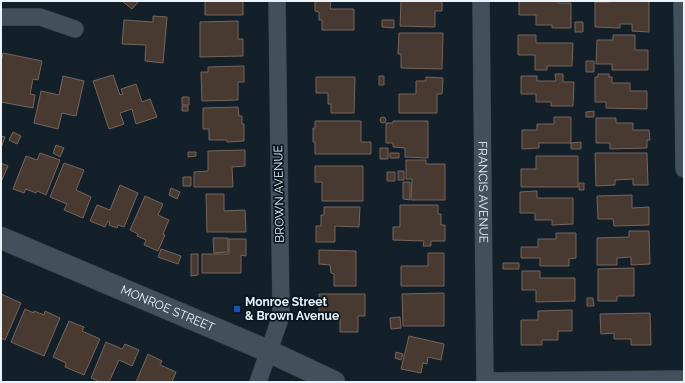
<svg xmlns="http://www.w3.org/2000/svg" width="685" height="383" font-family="Raleway,sans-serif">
  <rect width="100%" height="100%" fill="#131f29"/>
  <path fill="#493a31" stroke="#76655c" d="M 122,1 L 139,1 L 132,9 Z
    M 205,1 L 243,1 L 243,15 L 205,15 Z
    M 315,1 L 331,1 L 330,9 L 354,9 L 354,30 L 322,30 L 322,20 L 319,20 L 319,12 L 315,11 Z
    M 401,1 L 442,1 L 442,11 L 435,11 L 435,27 L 400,26 Z
    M 519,1 L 558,1 L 558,3 L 571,3 L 571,28 L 552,28 L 552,25 L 536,25 L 536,15 L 519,15 Z
    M 609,1 L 649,1 L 649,32 L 632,31 L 632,24 L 620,24 L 620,28 L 595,27 L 595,2 L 609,2 Z
    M 153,16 L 167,17 L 163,63 L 145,61 L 146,45 L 122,44 L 124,20 L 153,22 Z
    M 382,20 L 394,20 L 394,28 L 382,27 Z
    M 238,21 L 238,39 L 243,39 L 243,56 L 200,57 L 200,22 Z
    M 575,22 L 583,22 L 583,32 L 575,32 Z
    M 399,33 L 443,33 L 442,69 L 401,68 L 401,54 L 398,54 Z
    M 518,35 L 536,35 L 536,43 L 573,43 L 572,66 L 547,66 L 547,70 L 535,70 L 535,55 L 518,55 Z
    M 613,35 L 635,35 L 635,50 L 648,50 L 648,70 L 612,70 L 612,64 L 596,64 L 597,40 L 613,40 Z
    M 3,53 L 42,61 L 38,80 L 33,79 L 30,94 L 35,95 L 33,108 L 1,102 L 1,62 Z
    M 586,61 L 594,61 L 594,72 L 586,72 Z
    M 244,66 L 244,82 L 238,82 L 238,100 L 202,101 L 201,72 L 208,72 L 208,67 Z
    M 555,74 L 563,74 L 563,82 L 574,82 L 573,106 L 551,106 L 551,102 L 536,102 L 536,94 L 521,94 L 521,76 L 537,76 L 537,81 L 556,81 Z
    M 598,74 L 609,74 L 609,77 L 612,77 L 612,83 L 630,83 L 630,91 L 647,91 L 647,109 L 606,108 L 606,102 L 595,102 L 595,77 L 598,77 Z
    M 113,75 L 120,95 L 123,94 L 121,89 L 136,84 L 142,102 L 150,99 L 157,117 L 136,124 L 132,109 L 120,113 L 124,124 L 109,129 L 93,81 Z
    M 63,76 L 84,81 L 76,116 L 62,113 L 58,129 L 34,123 L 41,91 L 59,95 Z
    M 379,76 L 384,76 L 384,85 L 379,85 Z
    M 316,77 L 355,77 L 354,113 L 331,113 L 331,104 L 328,104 L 328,93 L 316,93 Z
    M 426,77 L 443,78 L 442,94 L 437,94 L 437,113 L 399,113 L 399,94 L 416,94 L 416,81 L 426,81 Z
    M 182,97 L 189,97 L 189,105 L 182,105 Z
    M 182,106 L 188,106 L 188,111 L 182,111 Z
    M 238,107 L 239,116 L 242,116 L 242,124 L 244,124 L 244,141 L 227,142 L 227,140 L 209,140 L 209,129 L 203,129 L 203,108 Z
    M 594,111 L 594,117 L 586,117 L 586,112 Z
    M380 120a3 3 0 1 1 6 0a3 3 0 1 1-6 0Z
    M 554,117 L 571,117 L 571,143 L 539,143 L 539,148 L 522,149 L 522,130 L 537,130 L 537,124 L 554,124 Z
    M 596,118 L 616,118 L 616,123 L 633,123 L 633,130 L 649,130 L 650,140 L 647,140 L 647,148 L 610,149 L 610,143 L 596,143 Z
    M 315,121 L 361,121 L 361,142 L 371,142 L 371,154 L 315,154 L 315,142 L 313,142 L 313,128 L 315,128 Z
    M 393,121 L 428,121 L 428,158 L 405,157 L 405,148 L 393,147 L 393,143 L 386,143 L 386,123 L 393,123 Z
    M 13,132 L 21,136 L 17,144 L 9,140 Z
    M 1,136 L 5,137 L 1,148 Z
    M 581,142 L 581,149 L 571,149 L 571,143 Z
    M 56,145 L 64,148 L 60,157 L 53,153 Z
    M 380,148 L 388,148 L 388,159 L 380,159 Z
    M 245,150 L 245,166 L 232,167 L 233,187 L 194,187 L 194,172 L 208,171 L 208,151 Z
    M 188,152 L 196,152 L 196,156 L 188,157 Z
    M 40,153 L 60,160 L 46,195 L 37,191 L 36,193 L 26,189 L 24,193 L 13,189 L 26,156 L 37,160 Z
    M 390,153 L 399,153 L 399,158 L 390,158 Z
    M 595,153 L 647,153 L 648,185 L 633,185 L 633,179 L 615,180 L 615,185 L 596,186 Z
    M 536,156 L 578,156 L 578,187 L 521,187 L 521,169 L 536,169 Z
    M 406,160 L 426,160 L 426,164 L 445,164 L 445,200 L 411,200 L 412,179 L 406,179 Z
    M 1,163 L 8,166 L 1,182 Z
    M 64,163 L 84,170 L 76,190 L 91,197 L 83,218 L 64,210 L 67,204 L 50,197 Z
    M 315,166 L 363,166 L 363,201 L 322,201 L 322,182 L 315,182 Z
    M 398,171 L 404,171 L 404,180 L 398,180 Z
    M 387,172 L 395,172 L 395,181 L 387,181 Z
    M 183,177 L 191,177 L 191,186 L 183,186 Z
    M 403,182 L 410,182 L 410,200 L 403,199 Z
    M 579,183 L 584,183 L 584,190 L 579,190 Z
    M 120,185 L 138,193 L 124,227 L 118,225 L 117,228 L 109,225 L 110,222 L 108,221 L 105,227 L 90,221 L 97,205 L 110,210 Z
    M 171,188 L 180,192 L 177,199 L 169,195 Z
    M 537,191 L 537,198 L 573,198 L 573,224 L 552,225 L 552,220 L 535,220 L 535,213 L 520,213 L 520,192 Z
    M 206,194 L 224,194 L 224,211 L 245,210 L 246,232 L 207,232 Z
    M 632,195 L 632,208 L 649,207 L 649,225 L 614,226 L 613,219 L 598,219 L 597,196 Z
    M 145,196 L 163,204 L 158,215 L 169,220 L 163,234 L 165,235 L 158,251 L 144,245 L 146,240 L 137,236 L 138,234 L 130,230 Z
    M 400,205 L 438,205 L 438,214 L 441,214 L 441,225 L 445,225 L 445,241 L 431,241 L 431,246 L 423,246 L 424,241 L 393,240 L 393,227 L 400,227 Z
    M 324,207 L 360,207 L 359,227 L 335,226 L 335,242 L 316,242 L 316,226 L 321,226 L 321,215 L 324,215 Z
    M 629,231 L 649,231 L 650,264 L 631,265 L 631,257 L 617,258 L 617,265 L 597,265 L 597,238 L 629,237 Z
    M 556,233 L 576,233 L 576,258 L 569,259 L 569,266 L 540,266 L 540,258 L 521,258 L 521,247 L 538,247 L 538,239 L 556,239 Z
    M 213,238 L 228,238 L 228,252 L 214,253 Z
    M 229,239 L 246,239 L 246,256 L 241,255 L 241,273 L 202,273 L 202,254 L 229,254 Z
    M 161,249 L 181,256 L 178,264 L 158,257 Z
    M 319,250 L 356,251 L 356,286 L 334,286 L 334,274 L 331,273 L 330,265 L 319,264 Z
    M 428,253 L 444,253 L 444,286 L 401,286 L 401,266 L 428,266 Z
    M 191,254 L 198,254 L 198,275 L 191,276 Z
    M 503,263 L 519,263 L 519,269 L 503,269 Z
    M 634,268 L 634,296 L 617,296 L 617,301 L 598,301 L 598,269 Z
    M 522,271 L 540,271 L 540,278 L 575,278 L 575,301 L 536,302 L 536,290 L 522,290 Z
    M 444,293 L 444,326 L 403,326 L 402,294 Z
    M 1,294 L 21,303 L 5,340 L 1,338 Z
    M 319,294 L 365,294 L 365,316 L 358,316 L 358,332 L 340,332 L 340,314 L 319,314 Z
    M 587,298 L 593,298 L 594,306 L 587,306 Z
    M 25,309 L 34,313 L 34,311 L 44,315 L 45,311 L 60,318 L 44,356 L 11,342 Z
    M 572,310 L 572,331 L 558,331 L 558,340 L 542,340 L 542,345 L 521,345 L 521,320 L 538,320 L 538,311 Z
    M 650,313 L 651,345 L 631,345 L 631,339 L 614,339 L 614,333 L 601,334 L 600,314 Z
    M 400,317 L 401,328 L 391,329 L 390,318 Z
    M 69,321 L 84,327 L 82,331 L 100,339 L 84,375 L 65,367 L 66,363 L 53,357 Z
    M 409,336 L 444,344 L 441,360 L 428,357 L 427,364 L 423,363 L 421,373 L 401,369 Z
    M 106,342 L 122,349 L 125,344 L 139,350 L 132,366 L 119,360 L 109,382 L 100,382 L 91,378 Z
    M 396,352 L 403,354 L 401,360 L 395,358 Z
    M 148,354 L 162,361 L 160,365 L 176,372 L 172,382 L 136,382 Z"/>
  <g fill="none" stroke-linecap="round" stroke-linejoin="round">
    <defs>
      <g id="street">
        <path id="s1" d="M 481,1 L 485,382"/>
        <path d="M 682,1 L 684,169"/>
        <path d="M 1,17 L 40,17 L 75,29"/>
        <path d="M 485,381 L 684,379"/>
        <path d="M 258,382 L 281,316 L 277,1"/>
      </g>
      <g id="secondary">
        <path id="s2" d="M 1,238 L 268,351 L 334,382"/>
      </g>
    </defs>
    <use href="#street" stroke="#313840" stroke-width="18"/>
    <use href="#secondary" stroke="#313840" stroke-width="23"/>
    <use href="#street" stroke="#43505c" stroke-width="17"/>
    <use href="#secondary" stroke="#43505c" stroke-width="22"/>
  </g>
  <rect fill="#1a4fb4" stroke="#0a161f" stroke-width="1.5" x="233" y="305" width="8" height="8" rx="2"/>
  <g text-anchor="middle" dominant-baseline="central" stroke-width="3.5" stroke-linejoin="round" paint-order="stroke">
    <g font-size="12" fill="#ebf3fa" stroke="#0a161f">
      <text stroke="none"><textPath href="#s1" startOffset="191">FRANCIS AVENUE</textPath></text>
      <text transform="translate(279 194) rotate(-91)">BROWN AVENUE</text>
      <text stroke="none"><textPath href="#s2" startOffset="181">MONROE STREET</textPath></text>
    </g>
    <g font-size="12" font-weight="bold" fill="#ebf3fa" stroke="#0a161f" text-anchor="start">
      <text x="245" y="302">Monroe Street<tspan x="245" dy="14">&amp; Brown Avenue</tspan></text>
    </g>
  </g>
  <rect width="685" height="383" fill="none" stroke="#ebf3fa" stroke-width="4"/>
</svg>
